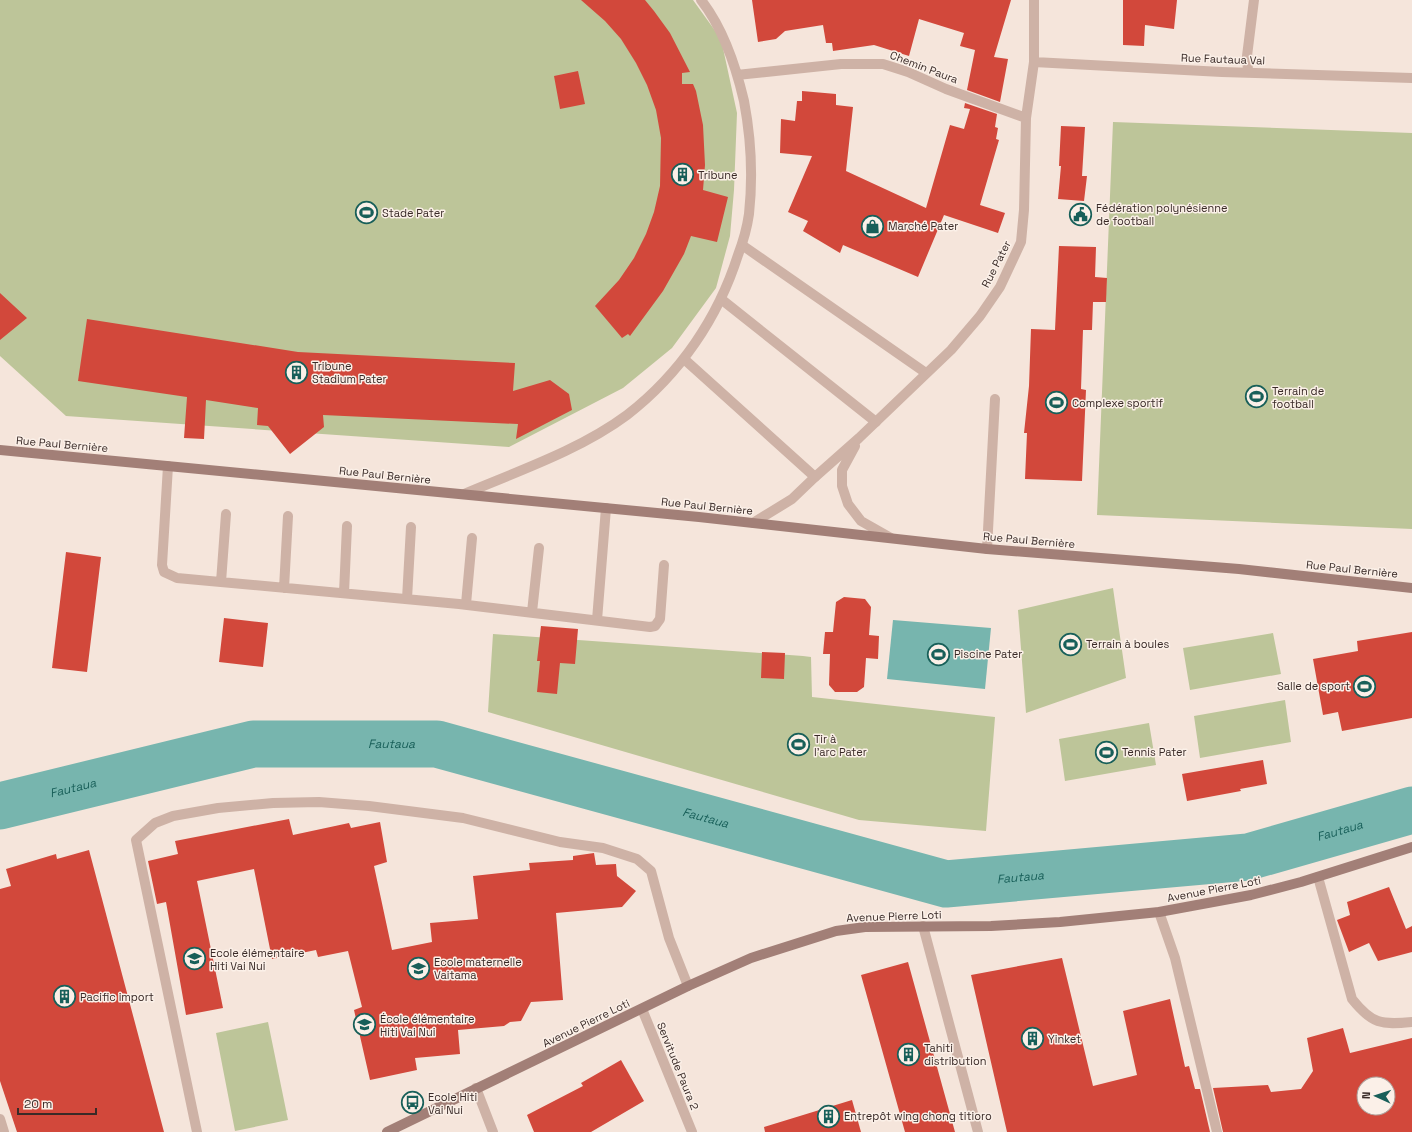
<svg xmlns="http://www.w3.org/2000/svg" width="1412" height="1132" font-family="'Space Grotesk',sans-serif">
  <rect width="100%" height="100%" fill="#f5e5db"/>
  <path fill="#bdc599" d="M 0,0 L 693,0 L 721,39 L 737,113 L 734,190 L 730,236 L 716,288 L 672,348 L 623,388 L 509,447 L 66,416 L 0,356 Z
    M 1113,122 L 1412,133 L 1412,529 L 1097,515 Z
    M 1113,588 L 1126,678 L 1026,713 L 1018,610 Z
    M 1273,633 L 1281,674 L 1190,690 L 1183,648 Z
    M 493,634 L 803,656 L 811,657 L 812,697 L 995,717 L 986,831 L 859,820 L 488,712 Z
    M 1285,700 L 1291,742 L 1200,758 L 1194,716 Z
    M 1149,723 L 1156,765 L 1065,781 L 1059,739 Z
    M 268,1022 L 288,1120 L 235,1131 L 216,1033 Z"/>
  <path fill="#77b5ae" d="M 893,620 L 991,628 L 985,689 L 887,679 Z"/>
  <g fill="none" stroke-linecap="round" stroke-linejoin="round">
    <path stroke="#77b5ae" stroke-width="47" id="s1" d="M 0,806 L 253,744 L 437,744 L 946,884 L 1248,857 L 1412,810"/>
  </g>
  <path fill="#d2483b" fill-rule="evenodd" d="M 581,0 L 645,0 L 654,11 L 670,33 L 690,72 L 682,73 L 682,84 L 693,84 L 696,91 L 703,125 L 705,165 L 703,190 L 728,197 L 717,242 L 691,236 L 684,254 L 663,291 L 630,336 L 628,334 L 622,338 L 595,306 L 619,280 L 634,258 L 646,234 L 654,212 L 660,186 L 661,138 L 656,110 L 647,85 L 636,63 L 621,39 L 605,21 Z
    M 752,0 L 1011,0 L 994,57 L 1008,59 L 1000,102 L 967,90 L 975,50 L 960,46 L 964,33 L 919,19 L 909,56 L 874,45 L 833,51 L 832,43 L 826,43 L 823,25 L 785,31 L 776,39 L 758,42 Z
    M 1123,0 L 1177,0 L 1174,29 L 1145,25 L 1144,46 L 1123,45 Z
    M 578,71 L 585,104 L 560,109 L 554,76 Z
    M 802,91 L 836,94 L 836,105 L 853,107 L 846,171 L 926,208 L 950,125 L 964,129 L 970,109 L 964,108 L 965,103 L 997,114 L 995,127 L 998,128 L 996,139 L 999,140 L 980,205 L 1005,213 L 998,233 L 944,215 L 918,277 L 843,245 L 840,253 L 803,231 L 808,221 L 788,212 L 812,156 L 780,153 L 781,119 L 795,121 L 797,101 L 802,101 Z
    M 1061,126 L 1085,127 L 1082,176 L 1087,176 L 1084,201 L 1058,199 L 1061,166 L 1059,166 Z
    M 1059,246 L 1096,247 L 1095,277 L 1107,278 L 1106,302 L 1093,302 L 1092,330 L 1083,330 L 1081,389 L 1086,390 L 1082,481 L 1025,479 L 1027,433 L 1024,433 L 1029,386 L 1031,329 L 1055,330 Z
    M 0,293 L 27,318 L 0,340 Z
    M 87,319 L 298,352 L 515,363 L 513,391 L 550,380 L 569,394 L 572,410 L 516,439 L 518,424 L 323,415 L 324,427 L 290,454 L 268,426 L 257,425 L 258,408 L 206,400 L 204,439 L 184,438 L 187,397 L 78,381 Z
    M 66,552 L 101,557 L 87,672 L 52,668 Z
    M 844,597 L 865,599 L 871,607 L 869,635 L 879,636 L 878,659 L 866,658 L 864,687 L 857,692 L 835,692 L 829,685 L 830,654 L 823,654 L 825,632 L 833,632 L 836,602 Z
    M 224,618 L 268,623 L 263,667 L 219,662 Z
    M 541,626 L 578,629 L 575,664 L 560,663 L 557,694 L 537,692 L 540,661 L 537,661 Z
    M 1412,632 L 1412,718 L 1342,731 L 1338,712 L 1323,715 L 1313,659 L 1358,651 L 1357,641 Z
    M 762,652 L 785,653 L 784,679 L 761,678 Z
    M 1263,760 L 1267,784 L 1240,789 L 1241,791 L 1187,801 L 1182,774 Z
    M 289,819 L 293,835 L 349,823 L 351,828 L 380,822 L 387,862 L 374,866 L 392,950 L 432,942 L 430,923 L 478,919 L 473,876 L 530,870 L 529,863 L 573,860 L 573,856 L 594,853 L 596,865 L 616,864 L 617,876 L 636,891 L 622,907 L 556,913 L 563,1000 L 531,1002 L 521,1021 L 510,1022 L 504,1026 L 458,1030 L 460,1054 L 415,1058 L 417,1070 L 370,1080 L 354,1010 L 362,1007 L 348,951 L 318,957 L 316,950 L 272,959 L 254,869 L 197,881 L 223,1008 L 186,1015 L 166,902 L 157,904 L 148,861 L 178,854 L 175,841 Z
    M 89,850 L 164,1132 L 17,1132 L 0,1081 L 0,889 L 11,886 L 6,869 L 56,854 L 57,859 Z
    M 1389,887 L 1406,929 L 1412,926 L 1412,952 L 1378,961 L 1369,943 L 1349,952 L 1337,920 L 1350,915 L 1347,902 Z
    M 1062,958 L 1093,1086 L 1137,1075 L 1123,1011 L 1170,999 L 1185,1067 L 1189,1066 L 1195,1089 L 1200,1089 L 1210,1132 L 1007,1132 L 971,975 Z
    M 908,962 L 955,1132 L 905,1132 L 861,975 Z
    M 1343,1028 L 1350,1053 L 1412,1038 L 1412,1132 L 1223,1132 L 1213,1088 L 1268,1085 L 1271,1092 L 1301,1089 L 1313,1071 L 1307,1038 ZM 1364,1084 L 1388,1084 L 1388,1108 L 1364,1108 Z
    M 621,1060 L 644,1101 L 591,1132 L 534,1132 L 527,1115 L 583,1086 L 581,1083 Z
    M 852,1100 L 861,1132 L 765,1132 L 764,1127 Z"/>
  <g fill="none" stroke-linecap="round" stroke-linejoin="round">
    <path stroke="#ceb2a6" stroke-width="10" d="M 1248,72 L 1247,56 L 1254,0
      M 742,245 L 926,373
      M 721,299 L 876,422
      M 684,359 L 815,477
      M 168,466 L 162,565 L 164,572 L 177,578 L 459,604 L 650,627 L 655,626 L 660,619 L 664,565
      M 987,549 L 995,399
      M 221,582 L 226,514
      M 284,588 L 288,516
      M 344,593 L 347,526
      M 407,599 L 411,527
      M 466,604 L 472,538
      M 532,612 L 539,548
      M 597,620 L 606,508"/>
    <path stroke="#ceb2a6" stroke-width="10" d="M 1034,62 L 1222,72 L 1412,78
      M 737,75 L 841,64 L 883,64 L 908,72 L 946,89 L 1026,118
      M 855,446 L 842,470 L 842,486 L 848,504 L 861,521 L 891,538
      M 464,494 C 518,471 580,450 627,415 C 680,374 718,318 738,255 C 743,242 747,228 749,214 C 753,177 751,138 744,101 C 736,67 723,28 701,0
      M 753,523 L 792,499 L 815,477 L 859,438 L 951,350 L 980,316 L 1000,287 L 1021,242 L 1024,210 L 1026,118 L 1034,62 L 1034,0
      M 1318,877 L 1352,999 C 1372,1024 1381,1025 1412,1022
      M 1159,912 L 1175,958 L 1217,1132
      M 923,926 L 978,1132
      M 642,1009 L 692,1132
      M 476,1088 L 493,1132
      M 0,1119 L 4,1132
      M 197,1132 L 136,840 L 155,823 L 173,816 L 218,808 L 273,803 L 319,802 L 369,806 L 463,818 L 560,842 L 603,848 L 637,859 L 651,871 L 669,938 L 688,986"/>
    <path stroke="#a27f77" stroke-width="10" d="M 0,450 L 699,517 L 987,549 L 1239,569 L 1412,588
      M 387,1132 L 688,986 L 751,958 L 836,931 L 865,927 L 991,926 L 1060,922 L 1159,912 L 1251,895 L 1301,882 L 1412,847"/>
  </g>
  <defs>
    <symbol id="building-ring" viewBox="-11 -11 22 22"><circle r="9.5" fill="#fbf0e8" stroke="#185f59" stroke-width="1.5"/><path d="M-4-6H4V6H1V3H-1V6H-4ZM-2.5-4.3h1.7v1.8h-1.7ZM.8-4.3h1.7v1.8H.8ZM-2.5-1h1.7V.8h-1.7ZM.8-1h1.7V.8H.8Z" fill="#185f59"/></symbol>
    <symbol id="stadium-ring" viewBox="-11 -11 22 22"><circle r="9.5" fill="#fbf0e8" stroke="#185f59" stroke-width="1.5"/><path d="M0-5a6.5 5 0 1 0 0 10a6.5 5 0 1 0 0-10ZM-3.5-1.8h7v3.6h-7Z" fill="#185f59"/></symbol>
    <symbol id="civic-ring" viewBox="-11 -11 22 22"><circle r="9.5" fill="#fbf0e8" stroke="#185f59" stroke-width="1.5"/><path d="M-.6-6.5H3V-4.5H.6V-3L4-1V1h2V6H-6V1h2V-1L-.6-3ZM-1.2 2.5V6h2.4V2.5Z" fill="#185f59"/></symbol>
    <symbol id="shop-ring" viewBox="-11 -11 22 22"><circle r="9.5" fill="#fbf0e8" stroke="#185f59" stroke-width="1.5"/><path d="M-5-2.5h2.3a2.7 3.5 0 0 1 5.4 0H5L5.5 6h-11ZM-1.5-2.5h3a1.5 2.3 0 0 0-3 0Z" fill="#185f59"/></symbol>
    <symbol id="school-ring" viewBox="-11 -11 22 22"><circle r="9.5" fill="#fbf0e8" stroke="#185f59" stroke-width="1.5"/><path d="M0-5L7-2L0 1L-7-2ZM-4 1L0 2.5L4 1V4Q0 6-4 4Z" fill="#185f59"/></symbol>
    <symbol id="bus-ring" viewBox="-11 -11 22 22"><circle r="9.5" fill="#fbf0e8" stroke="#185f59" stroke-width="1.5"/><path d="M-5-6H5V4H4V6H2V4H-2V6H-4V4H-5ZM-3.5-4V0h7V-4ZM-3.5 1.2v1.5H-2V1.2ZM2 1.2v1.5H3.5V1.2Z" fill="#185f59"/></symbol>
  </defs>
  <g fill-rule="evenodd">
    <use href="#building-ring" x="670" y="162" width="25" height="25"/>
    <use href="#stadium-ring" x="354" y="200" width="25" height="25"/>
    <use href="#civic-ring" x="1068" y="202" width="25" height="25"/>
    <use href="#shop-ring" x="860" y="214" width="25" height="25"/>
    <use href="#building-ring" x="284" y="360" width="25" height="25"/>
    <use href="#stadium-ring" x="1244" y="384" width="25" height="25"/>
    <use href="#stadium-ring" x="1044" y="390" width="25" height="25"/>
    <use href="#stadium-ring" x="1058" y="632" width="25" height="25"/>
    <use href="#stadium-ring" x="926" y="642" width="25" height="25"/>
    <use href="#stadium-ring" x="1352" y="674" width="25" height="25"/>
    <use href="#stadium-ring" x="786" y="732" width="25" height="25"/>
    <use href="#stadium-ring" x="1094" y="740" width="25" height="25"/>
    <use href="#school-ring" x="182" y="946" width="25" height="25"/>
    <use href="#school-ring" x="406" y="956" width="25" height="25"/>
    <use href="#building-ring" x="52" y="984" width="25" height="25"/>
    <use href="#school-ring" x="352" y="1012" width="25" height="25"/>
    <use href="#building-ring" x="1020" y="1026" width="25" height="25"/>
    <use href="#building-ring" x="896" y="1042" width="25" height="25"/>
    <use href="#bus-ring" x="400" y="1090" width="25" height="25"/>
    <use href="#building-ring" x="816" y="1104" width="25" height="25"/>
  </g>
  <g text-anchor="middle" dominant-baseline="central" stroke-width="3" stroke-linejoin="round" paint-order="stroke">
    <g font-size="11" fill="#392a27" stroke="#fbf0e8">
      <text transform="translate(1223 59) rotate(2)">Rue Fautaua Val</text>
      <text transform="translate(924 67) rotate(21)">Chemin Paura</text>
      <text transform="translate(996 264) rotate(-63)">Rue Pater</text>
      <text transform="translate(62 444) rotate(5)">Rue Paul Bernière</text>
      <text transform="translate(385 475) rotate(6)">Rue Paul Bernière</text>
      <text transform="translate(707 506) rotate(6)">Rue Paul Bernière</text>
      <text transform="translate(1029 540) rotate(5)">Rue Paul Bernière</text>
      <text transform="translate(1352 569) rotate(6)">Rue Paul Bernière</text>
      <text transform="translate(1214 889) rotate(-11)">Avenue Pierre Loti</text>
      <text transform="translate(894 916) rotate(-2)">Avenue Pierre Loti</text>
      <text transform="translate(586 1023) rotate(-26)">Avenue Pierre Loti</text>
      <text transform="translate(678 1066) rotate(68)">Servitude Paura 2</text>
    </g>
    <g font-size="11" fill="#392a27" stroke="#fbf0e8" text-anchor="start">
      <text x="698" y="175">Tribune</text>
      <text x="1096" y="208">Fédération polynésienne<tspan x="1096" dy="13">de football</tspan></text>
      <text x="382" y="213">Stade Pater</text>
      <text x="888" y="226">Marché Pater</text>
      <text x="312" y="366">Tribune<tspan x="312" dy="13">Stadium Pater</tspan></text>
      <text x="1272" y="391">Terrain de<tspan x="1272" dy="13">football</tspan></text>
      <text x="1072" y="403">Complexe sportif</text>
      <text x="1086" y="644">Terrain à boules</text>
      <text x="954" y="654">Piscine Pater</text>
      <text x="1350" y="686" text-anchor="end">Salle de sport</text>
      <text x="814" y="739">Tir à<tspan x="814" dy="13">l'arc Pater</tspan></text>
      <text x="1122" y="752">Tennis Pater</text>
      <text x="210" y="953">Ecole élémentaire<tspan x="210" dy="13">Hiti Vai Nui</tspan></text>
      <text x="434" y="962">Ecole maternelle<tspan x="434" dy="13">Vaitama</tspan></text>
      <text x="80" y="997">Pacific import</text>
      <text x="380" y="1019">École élémentaire<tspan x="380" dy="13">Hiti Vai Nui</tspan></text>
      <text x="1048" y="1039">Yinket</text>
      <text x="924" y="1048">Tahiti<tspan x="924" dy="13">distribution</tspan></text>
      <text x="428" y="1097">Ecole Hiti<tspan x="428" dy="13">Vai Nui</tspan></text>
      <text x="844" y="1116">Entrepôt wing chong titioro</text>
    </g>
    <g font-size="12" font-style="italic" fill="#185f59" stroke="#fbf0e8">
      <text stroke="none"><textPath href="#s1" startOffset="399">Fautaua</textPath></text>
      <text stroke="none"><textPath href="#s1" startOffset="75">Fautaua</textPath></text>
      <text stroke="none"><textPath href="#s1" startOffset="723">Fautaua</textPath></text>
      <text stroke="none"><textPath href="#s1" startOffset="1371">Fautaua</textPath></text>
      <text stroke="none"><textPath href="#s1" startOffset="1047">Fautaua</textPath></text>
    </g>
  </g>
  <g transform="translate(1376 1096) rotate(273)"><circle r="19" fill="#fbf0e8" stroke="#ada19b"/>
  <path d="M0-3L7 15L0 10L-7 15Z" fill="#185f59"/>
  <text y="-6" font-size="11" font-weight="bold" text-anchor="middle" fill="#392a27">N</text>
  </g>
  <path d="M18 1108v6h78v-6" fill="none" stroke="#392a27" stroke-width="2"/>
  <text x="24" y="1108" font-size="12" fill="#392a27" stroke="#fbf0e8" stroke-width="3" paint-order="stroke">20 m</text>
</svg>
